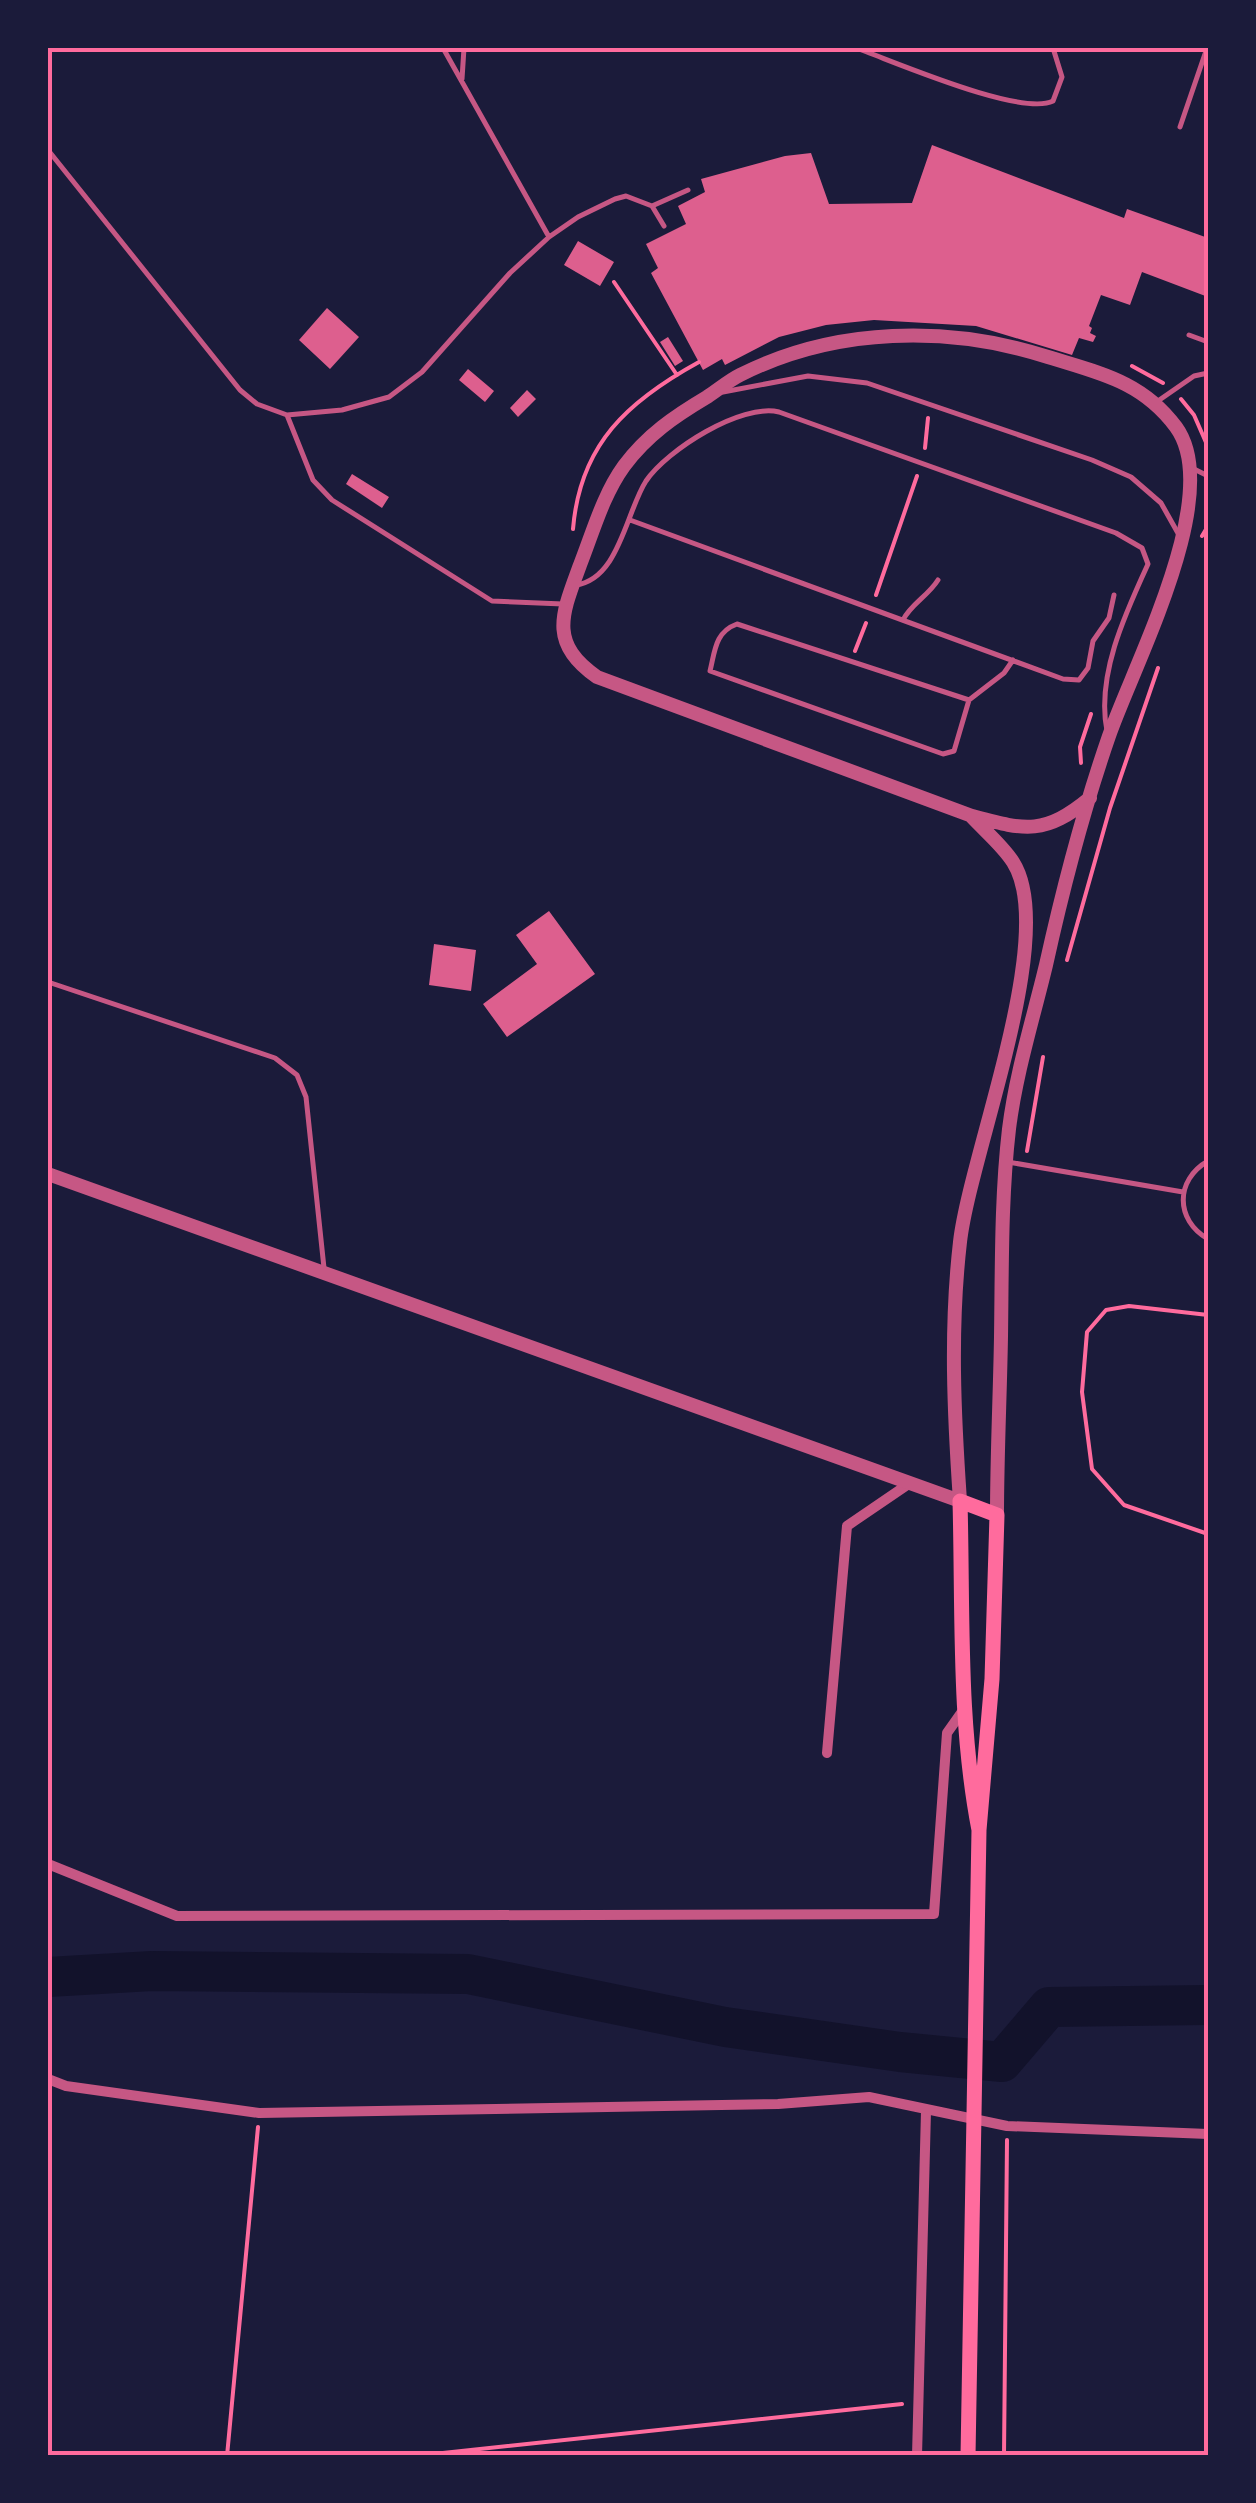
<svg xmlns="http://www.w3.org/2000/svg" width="1256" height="2503" font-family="Mulish,sans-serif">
  <rect width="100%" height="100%" fill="#1b1b3a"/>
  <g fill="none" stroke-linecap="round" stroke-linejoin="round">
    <path stroke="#12122b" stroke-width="40" d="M 48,1977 L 152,1971 L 468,1974 L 725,2027 L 900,2052 L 1002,2062 L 1049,2007 L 1208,2005"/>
  </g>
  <path fill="#dd5f8e" d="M 932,145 L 1124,218 L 1127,209 L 1208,238 L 1208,297 L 1142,272 L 1130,305 L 1101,295 L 1089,326 L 1092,328 L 1090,333 L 1096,336 L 1093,342 L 1079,338 L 1072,355 L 976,326 L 874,320 L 826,325 L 779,337 L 725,365 L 722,359 L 703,370 L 651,273 L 658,268 L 646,244 L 686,224 L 678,206 L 705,192 L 701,179 L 785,156 L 811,153 L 829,204 L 912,203 Z
    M 578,241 L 614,262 L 600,286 L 564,265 Z
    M 327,308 L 359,337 L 330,369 L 299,340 Z
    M 668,337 L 683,361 L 675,366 L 660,342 Z
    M 468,369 L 494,391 L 485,402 L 459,380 Z
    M 527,390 L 536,399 L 518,417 L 510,408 Z
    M 352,474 L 389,497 L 382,508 L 346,484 Z
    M 549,911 L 595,974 L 507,1037 L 483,1004 L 537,964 L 516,935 Z
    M 434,944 L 476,950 L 471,991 L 429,985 Z"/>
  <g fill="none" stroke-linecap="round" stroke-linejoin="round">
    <path stroke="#ff6b9d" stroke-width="4" d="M 614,282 L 677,375
      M 1132,366 L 1163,383
      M 1181,399 L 1194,415 L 1208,447
      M 925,448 L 928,418
      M 573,529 C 580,444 628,401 699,362
      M 1202,536 L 1208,526
      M 876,595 L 917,476
      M 855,651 L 866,623
      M 1081,763 L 1080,747 L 1091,714
      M 1067,960 L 1110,808 L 1158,668
      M 1027,1151 L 1043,1057
      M 1208,1315 L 1129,1306 L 1106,1310 L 1087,1332 L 1082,1392 L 1092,1469 L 1124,1505 L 1208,1534
      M 227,2456 L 258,2127
      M 415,2456 L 902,2404
      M 1004,2456 L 1007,2140"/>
    <path stroke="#c65784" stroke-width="5" d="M 443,48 L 549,237
      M 856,48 C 893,61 1021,117 1053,101 L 1062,77 L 1053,48
      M 462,79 L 464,48
      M 1180,127 L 1207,48
      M 48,150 L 240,390 L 257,404 L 287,415 L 342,410 L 389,397 L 422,372 L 510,273 L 549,237 L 578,217 L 615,199 L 626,196 L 652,206 L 688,190
      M 652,206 L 664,226
      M 1189,335 L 1208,342
      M 723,392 L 808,376 L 867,383 L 1092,460 L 1131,477 L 1161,503 L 1179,535
      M 1155,403 L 1194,376 L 1208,373
      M 287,415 L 313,480 L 332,500 L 492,601 L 563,604
      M 1192,468 L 1208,476
      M 630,520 L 1063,679 L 1079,680 L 1088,668 L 1093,641 L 1109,618 L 1114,595
      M 575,585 C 619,580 626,512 646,481 C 667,450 741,403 779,412 L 1116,533 L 1142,548 L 1148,564 C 1125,614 1096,676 1107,731
      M 903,620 C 911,604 928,596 938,580
      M 969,700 L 737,624 C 715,632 715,651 710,671 L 943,754 L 954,751 L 969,700 L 1004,673 L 1013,660
      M 48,982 L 275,1058 L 297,1075 L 306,1097 L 324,1268
      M 1208,1161 C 1175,1180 1175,1220 1208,1239
      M 1008,1162 L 1183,1192"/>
    <path stroke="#c65784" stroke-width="10" d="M 827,1753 L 847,1526 L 910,1483
      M 48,1864 L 177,1916 L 934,1914 L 947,1733 L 964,1709
      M 48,2079 L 66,2086 L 259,2113 L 778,2104 L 869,2097 L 1007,2126 L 1208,2134
      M 917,2456 L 926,2111"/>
    <path stroke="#c65784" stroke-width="14" d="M 48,1174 L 960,1501 C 954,1414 950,1329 960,1242 C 970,1154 1059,934 1013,862 C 1003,846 985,831 972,817
      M 997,1515 C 997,1455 1000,1396 1001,1337 C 1002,1268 1001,1198 1009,1129 C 1016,1073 1033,1019 1046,965 C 1063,888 1083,811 1109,736 C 1134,664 1225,494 1176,427 C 1142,381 1099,373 1048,357 C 949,325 835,327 740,375 C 728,381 718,390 707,397 C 675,416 647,435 624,466 C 603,495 593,532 580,565 C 562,614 548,643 597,677 L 972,816 C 1025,830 1044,836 1090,798"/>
    <path stroke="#ff6b9d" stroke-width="15" d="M 968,2456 L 979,1830 L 992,1679 L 997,1515 L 960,1501 C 963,1611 958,1722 979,1830"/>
  </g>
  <rect width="1256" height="2503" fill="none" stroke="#1b1b3a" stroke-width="100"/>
  <rect x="50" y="50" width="1156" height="2403" fill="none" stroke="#ff6b9d" stroke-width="4"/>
</svg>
